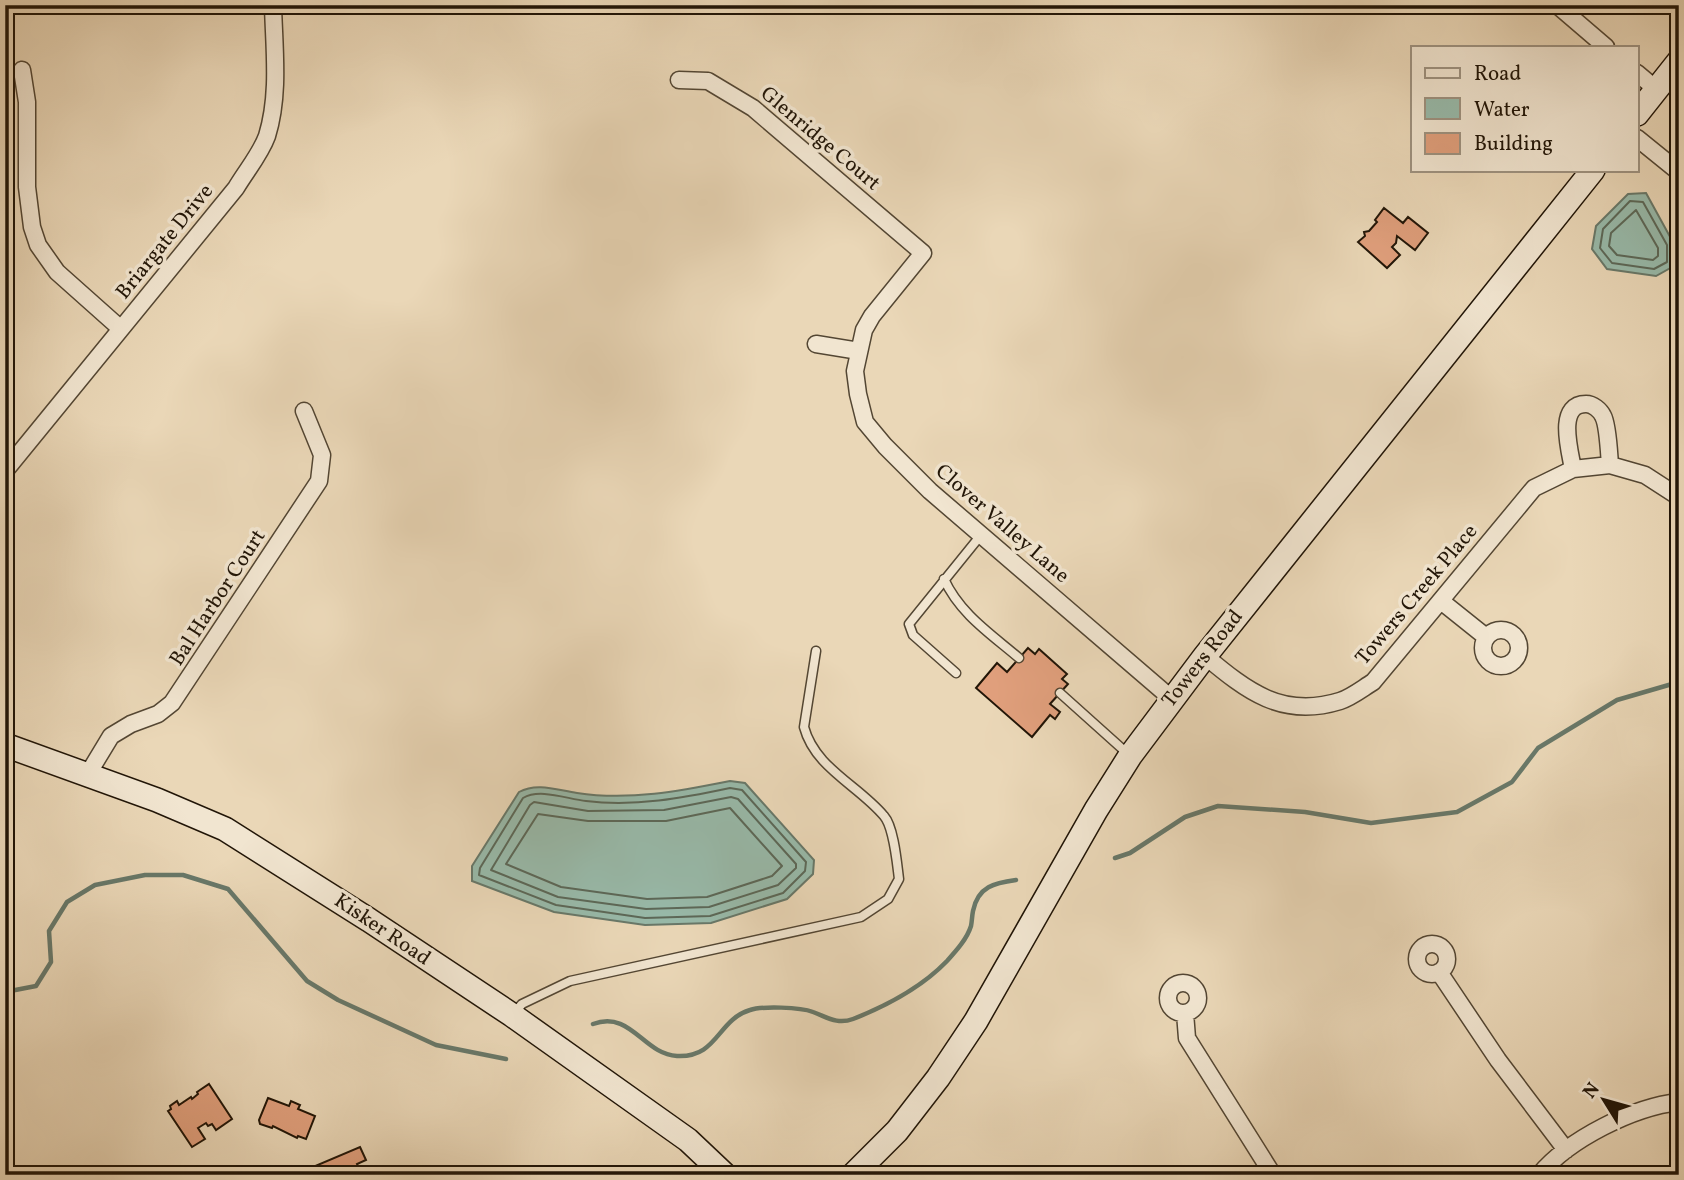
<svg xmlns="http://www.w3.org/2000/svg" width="1684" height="1180" font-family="Vollkorn,serif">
  <rect width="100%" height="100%" fill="#ead7b7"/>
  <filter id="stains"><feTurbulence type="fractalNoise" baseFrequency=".00286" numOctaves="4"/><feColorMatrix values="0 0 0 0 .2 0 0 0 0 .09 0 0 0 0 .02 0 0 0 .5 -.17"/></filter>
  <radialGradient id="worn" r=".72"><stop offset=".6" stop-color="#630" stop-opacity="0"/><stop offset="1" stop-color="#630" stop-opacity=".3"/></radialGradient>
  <path fill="#98baaa" stroke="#687869" stroke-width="2" d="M 1646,193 L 1674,244 L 1674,266 L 1656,276 L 1607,269 L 1592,249 L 1596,226 L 1628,194 Z
    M 730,781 L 745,783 L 814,860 L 813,874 L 787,899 L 711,923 L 645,925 L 554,912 L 472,881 L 472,866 L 519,792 C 537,782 557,790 577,793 C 629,801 680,791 730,781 Z"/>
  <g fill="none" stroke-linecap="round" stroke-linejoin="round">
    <path stroke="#5c6858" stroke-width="2" d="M 1630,201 L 1643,202 L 1667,245 L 1667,262 L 1654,269 L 1612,263 L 1600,248 L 1603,229 Z
      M 1636,210 L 1658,248 L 1658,256 L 1653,260 L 1617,255 L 1609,246 L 1611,233 Z
      M 730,788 L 742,790 L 806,862 L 805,871 L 783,893 L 710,916 L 645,918 L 556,905 L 479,875 L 480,868 L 523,798 C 540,788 567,799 586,801 C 635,807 683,798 730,788 Z
      M 731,797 L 738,799 L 796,864 L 796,868 L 778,885 L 709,907 L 646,909 L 558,897 L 491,870 L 530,805 L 534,802 L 588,811 L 664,810 Z
      M 730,808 L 782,866 L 772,876 L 707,897 L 647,899 L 561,887 L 506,864 L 538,814 L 588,821 L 666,821 Z"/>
    <path stroke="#687869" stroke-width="4.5" d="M 1115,858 L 1130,853 L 1185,817 L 1218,806 L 1305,812 L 1371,823 L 1457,812 L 1512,782 L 1538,748 L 1617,700 L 1679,682
      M 5,992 L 36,986 L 51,962 L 49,931 L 67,902 L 95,885 L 145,875 L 183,875 L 228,889 L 307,981 L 338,1000 L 436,1045 L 506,1059
      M 593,1024 C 631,1010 643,1054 677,1056 C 718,1058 717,1020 750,1010 C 762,1006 800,1007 813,1012 C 827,1017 837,1025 853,1019 C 886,1006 922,987 947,961 C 956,951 967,939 971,926 C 972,921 972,916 973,911 C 978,886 995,883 1016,880"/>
  </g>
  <path fill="#e09f7c" stroke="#211507" stroke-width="2" d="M 1384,208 L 1403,223 L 1408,217 L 1428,233 L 1415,250 L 1397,236 L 1396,243 L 1392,247 L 1400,255 L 1387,268 L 1358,242 L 1365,236 L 1364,232 L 1369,231 L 1377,222 L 1375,220 Z
    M 1028,648 L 1035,654 L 1039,649 L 1067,674 L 1062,679 L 1068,684 L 1050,704 L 1060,712 L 1055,719 L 1050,715 L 1032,737 L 976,688 L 997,663 L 1007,672 Z
    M 209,1084 L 232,1119 L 216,1130 L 212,1124 L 208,1126 L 206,1123 L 198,1128 L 205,1139 L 192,1147 L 168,1111 L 171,1109 L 170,1106 L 177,1101 L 179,1105 L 191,1097 L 192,1099 L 198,1094 L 197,1092 Z
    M 268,1098 L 289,1106 L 291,1101 L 300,1105 L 298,1109 L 315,1116 L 306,1139 L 298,1136 L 297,1138 L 273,1126 L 272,1128 L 260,1124 L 259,1120 Z
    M 360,1147 L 366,1160 L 357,1164 L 362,1175 L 302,1175 L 301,1172 Z"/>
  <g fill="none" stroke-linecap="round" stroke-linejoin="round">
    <defs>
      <path id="service" d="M 944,579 C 960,614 991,634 1019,658
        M 956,673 L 913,635 L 909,624 L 981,535
        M 1060,693 L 1128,754
        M 514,1013 L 522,1004 L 570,981 L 861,917 L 888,899 L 899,879 C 897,864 894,827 884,816 C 858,785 815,768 804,727 L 816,651"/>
      <path id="minor" d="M 1557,5 L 1606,47
        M 22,70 L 27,102 L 27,187 L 32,227 L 38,245 L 57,272 L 121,329
        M 1637,73 L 1656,89
        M 679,80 L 708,81 L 753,108 L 923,253 L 872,316 L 864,330 L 855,371 L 858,394 L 865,422 L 885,446 L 930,491 L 1172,699
        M 1637,138 L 1679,172
        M 816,344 L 859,351
        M 1573,469 C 1570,451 1556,404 1586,404 C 1593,404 1600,410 1603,416 C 1608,425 1609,453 1610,465
        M 5,471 L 236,188 C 246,171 260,155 267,136 C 280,94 274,48 273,5
        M 1441,601 L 1486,637
        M1483 648a18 18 0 1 1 36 0a18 18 0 1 1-36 0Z
        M 1205,656 C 1247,691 1282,719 1340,701 C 1352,697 1363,688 1373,682 L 1534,488 L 1573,469 L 1610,465 L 1645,475 L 1679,497
        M 88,774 L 111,736 L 131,724 L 158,714 L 172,703 L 319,481 L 322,455 L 304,411
        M1417 959a15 15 0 1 1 30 0a15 15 0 1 1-30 0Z
        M 1439,972 L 1498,1060 L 1566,1150
        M1168 998a15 15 0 1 1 30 0a15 15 0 1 1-30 0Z
        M 1185,1013 L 1187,1038 L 1273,1175
        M 1539,1175 C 1569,1139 1633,1107 1679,1102"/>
      <path id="secondary" d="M 1637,114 L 1679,61
        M 5,745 L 157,800 L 225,829 L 369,920 L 512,1015 L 688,1140 L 725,1175
        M 853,1175 L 897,1131 L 938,1078 L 976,1021 L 1096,810 L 1130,756 L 1205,656 L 1593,170"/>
    </defs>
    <use href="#service" stroke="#534633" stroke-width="11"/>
    <use href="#minor" stroke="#534633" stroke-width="19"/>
    <use href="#secondary" stroke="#211507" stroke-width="26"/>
    <use href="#service" stroke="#f1e5d0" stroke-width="8"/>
    <use href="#minor" stroke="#f1e5d0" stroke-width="16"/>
    <use href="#secondary" stroke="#f1e5d0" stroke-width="23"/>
  </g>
  <g text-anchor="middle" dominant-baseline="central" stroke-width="7" stroke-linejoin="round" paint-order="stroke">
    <g font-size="21" fill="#211507" stroke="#f1e5d0">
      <text transform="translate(820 139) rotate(40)">Glenridge Court</text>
      <text transform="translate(165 242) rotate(-51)">Briargate Drive</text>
      <text transform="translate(1002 524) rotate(41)">Clover Valley Lane</text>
      <text transform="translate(1417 595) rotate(-50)">Towers Creek Place</text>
      <text transform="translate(218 598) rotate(-57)">Bal Harbor Court</text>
      <text transform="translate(1203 659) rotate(-52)">Towers Road</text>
      <text transform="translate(382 930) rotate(34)">Kisker Road</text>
    </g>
  </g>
  <rect width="1684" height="1180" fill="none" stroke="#ead7b7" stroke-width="28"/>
  <rect x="7" y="7" width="1670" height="1166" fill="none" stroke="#211507" stroke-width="3.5"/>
  <rect x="14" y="14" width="1656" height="1152" fill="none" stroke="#211507" stroke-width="2"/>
  <rect x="1411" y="46" width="228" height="126" fill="#f1e5d0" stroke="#9e9280" stroke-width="2"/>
  <rect x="1425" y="68" width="35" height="10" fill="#f1e5d0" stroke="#9e9280" stroke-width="2"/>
  <text x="1474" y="80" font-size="21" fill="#211507">Road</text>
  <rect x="1425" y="98" width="35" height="21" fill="#98baaa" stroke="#9e9280" stroke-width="2"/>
  <text x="1474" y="116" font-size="21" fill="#211507">Water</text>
  <rect x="1425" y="133" width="35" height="21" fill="#e09f7c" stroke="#9e9280" stroke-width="2"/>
  <text x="1474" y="150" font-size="21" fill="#211507">Building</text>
  <g transform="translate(1604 1100) rotate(307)" stroke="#f1e5d0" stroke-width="5" paint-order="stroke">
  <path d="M0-5L12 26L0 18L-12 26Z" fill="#211507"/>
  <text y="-10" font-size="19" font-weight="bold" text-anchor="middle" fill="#211507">N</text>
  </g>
  <rect width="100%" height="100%" filter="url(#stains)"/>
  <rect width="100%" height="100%" fill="url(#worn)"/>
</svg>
